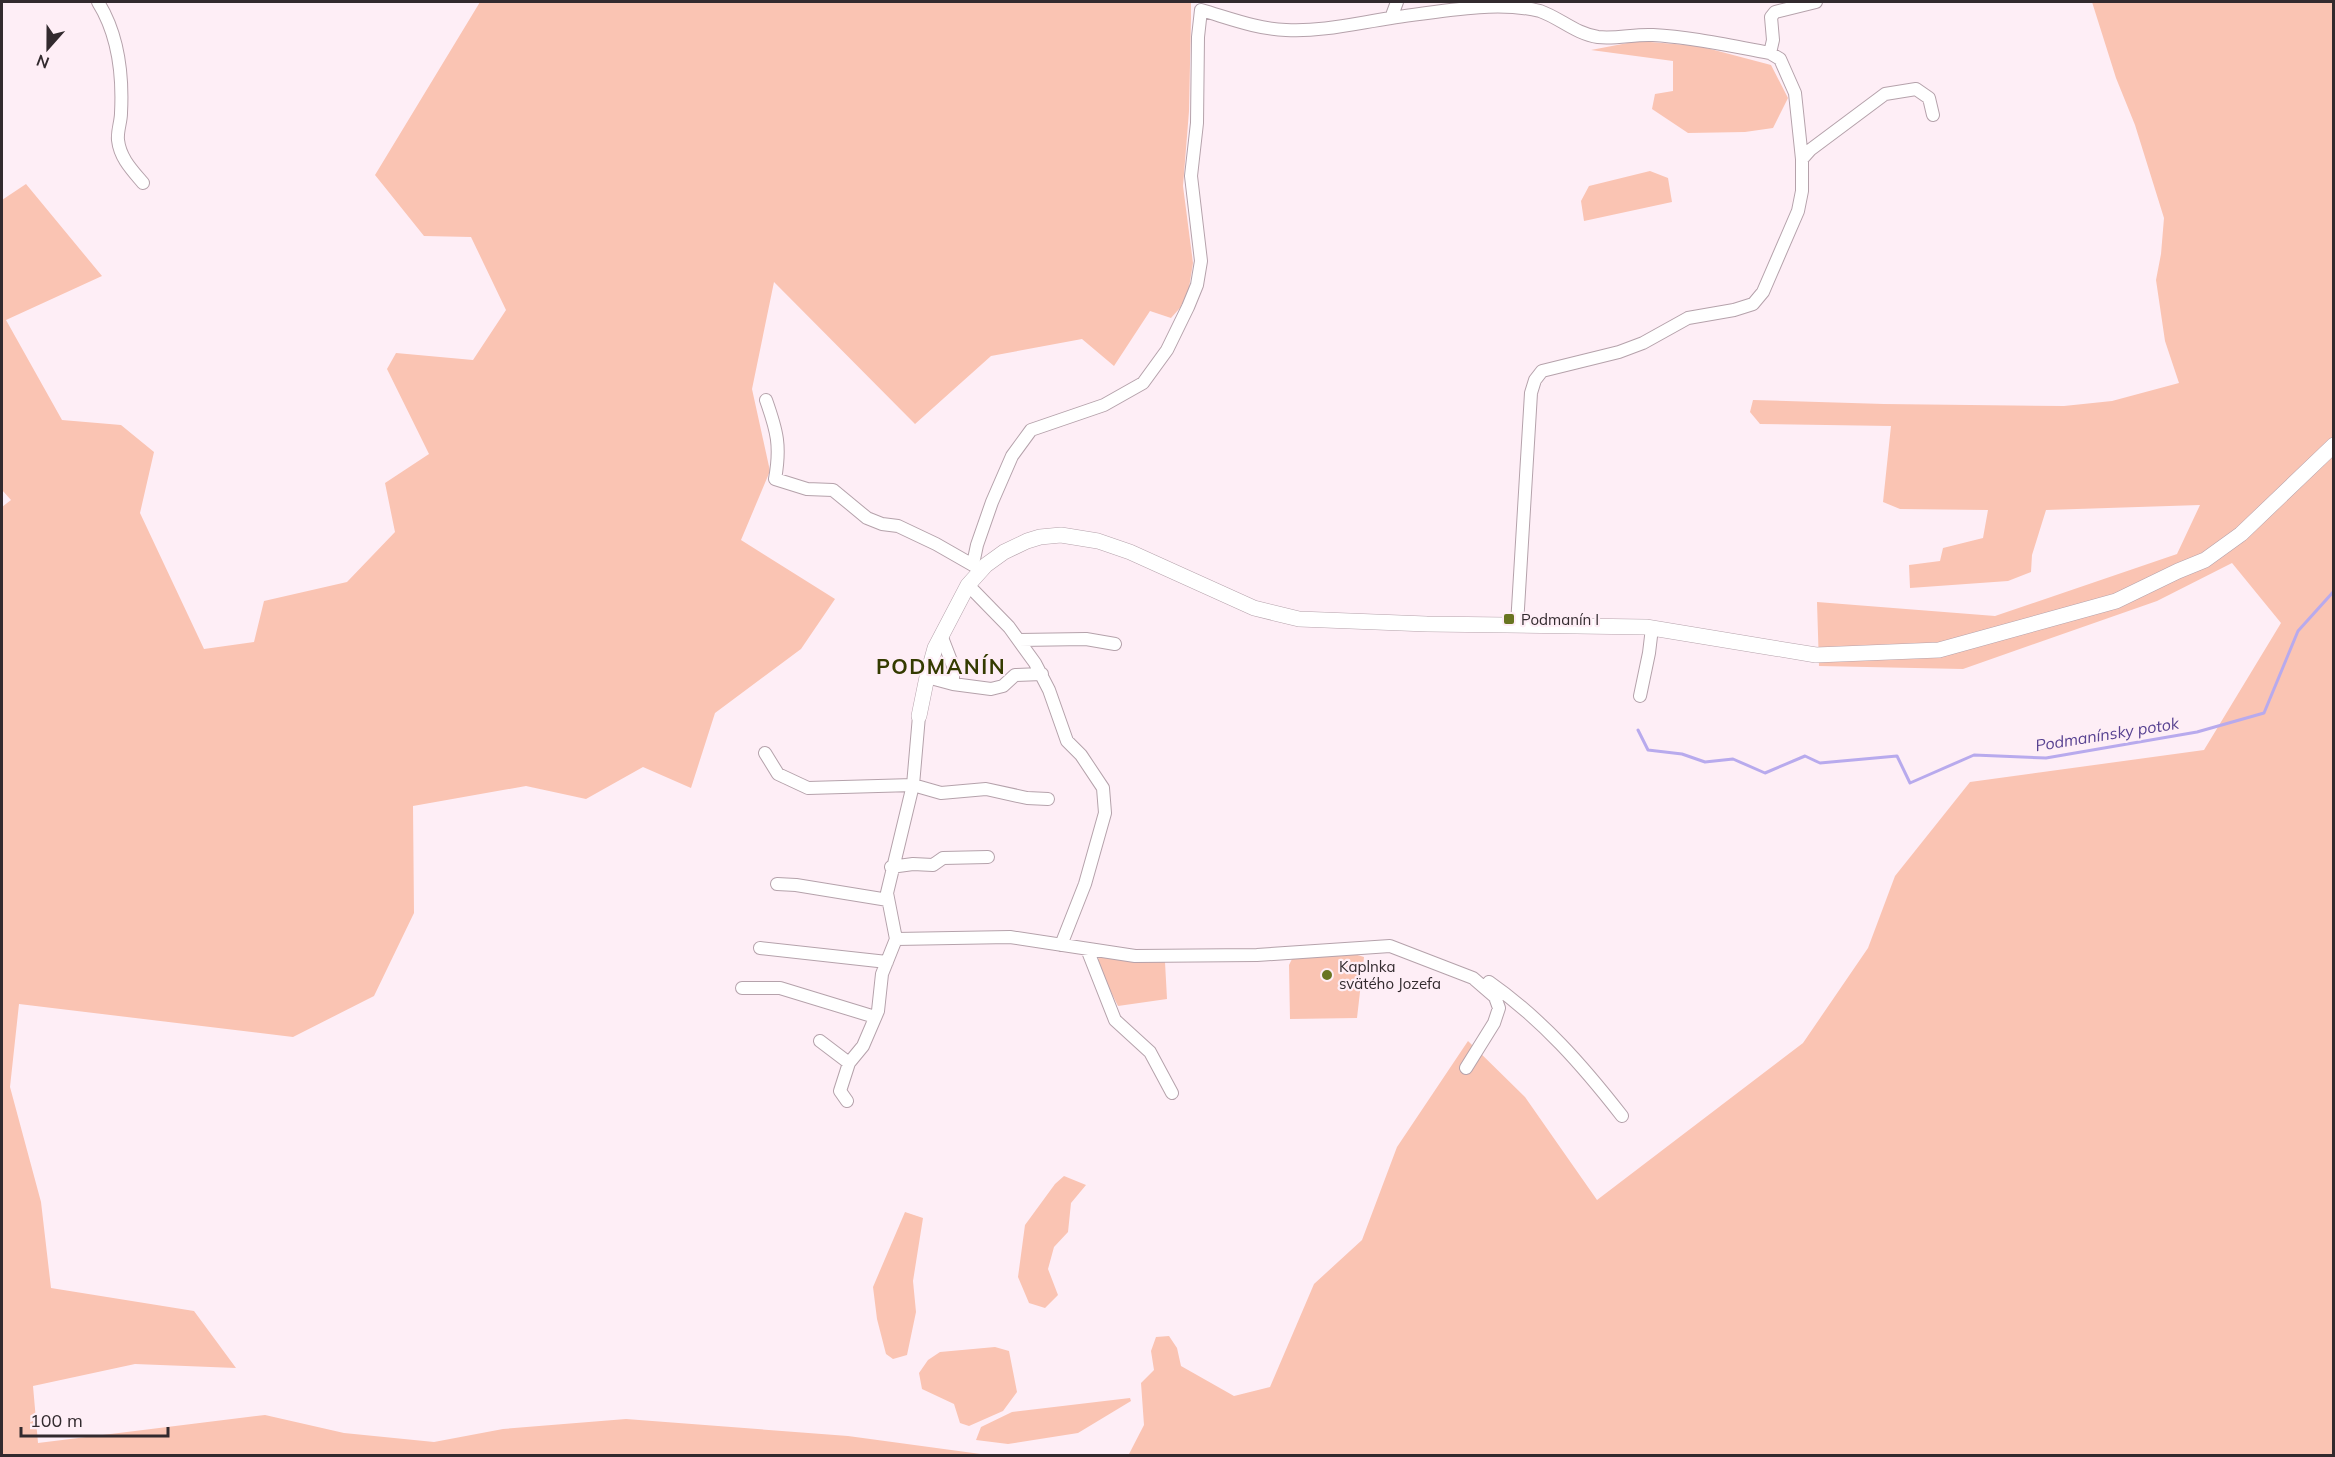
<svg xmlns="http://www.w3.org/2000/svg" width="2335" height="1457" font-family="Mulish,sans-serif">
  <rect width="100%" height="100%" fill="#feeef6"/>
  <path fill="#fac4b3" d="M 480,2 L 1189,2 L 1191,3 L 1191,18 L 1189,111 L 1183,186 L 1193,263 L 1187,300 L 1171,318 L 1150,311 L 1114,366 L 1082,339 L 991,356 L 915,424 L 774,282 L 752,389 L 770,471 L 741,540 L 835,599 L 801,649 L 715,713 L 691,788 L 643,767 L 586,799 L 526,786 L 413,806 L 414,913 L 374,996 L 293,1037 L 19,1004 L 10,1087 L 41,1202 L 51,1288 L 194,1311 L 236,1368 L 135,1364 L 33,1386 L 38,1443 L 265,1415 L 344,1433 L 434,1442 L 503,1429 L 626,1419 L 848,1436 L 988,1455 L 2,1455 L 2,507 L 11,500 L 2,490 L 2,200 L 26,184 L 102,276 L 6,320 L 62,420 L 121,425 L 154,452 L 140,513 L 204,649 L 254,642 L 264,601 L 347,582 L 395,532 L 385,483 L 429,454 L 387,369 L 396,353 L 473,360 L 506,310 L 471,237 L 424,236 L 375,175 Z
    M 2092,2 L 2333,2 L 2333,1455 L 1128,1456 L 1144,1425 L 1141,1383 L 1154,1370 L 1151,1351 L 1156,1337 L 1169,1336 L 1177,1348 L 1181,1366 L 1234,1396 L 1270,1387 L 1314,1284 L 1362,1240 L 1397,1147 L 1468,1041 L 1525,1097 L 1597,1200 L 1803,1043 L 1868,948 L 1895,876 L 1970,782 L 2204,750 L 2281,623 L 2232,563 L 2157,601 L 1963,669 L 1819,666 L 1817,602 L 1995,616 L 2177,554 L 2200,505 L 2046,510 L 2032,555 L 2031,572 L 2008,581 L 1910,588 L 1909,565 L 1940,561 L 1943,548 L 1983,538 L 1988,510 L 1900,509 L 1883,502 L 1891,426 L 1760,424 L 1750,412 L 1753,400 L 1884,404 L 2064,406 L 2112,401 L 2179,383 L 2165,341 L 2156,280 L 2161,254 L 2164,218 L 2135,125 L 2116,78 Z
    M 1638,41 L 1699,46 L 1771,65 L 1788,98 L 1773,128 L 1745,132 L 1688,133 L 1652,109 L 1655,94 L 1673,91 L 1673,61 L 1591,50 Z
    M 1650,171 L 1668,178 L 1672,202 L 1584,221 L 1581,201 L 1589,186 Z
    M 1354,954 L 1364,957 L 1357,1018 L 1290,1019 L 1289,965 L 1293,957 Z
    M 1099,956 L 1127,961 L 1165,962 L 1167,999 L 1118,1006 L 1097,964 Z
    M 1064,1176 L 1086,1185 L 1071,1203 L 1068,1232 L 1054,1247 L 1048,1269 L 1058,1295 L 1045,1308 L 1029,1303 L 1018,1277 L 1025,1225 L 1055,1184 Z
    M 905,1212 L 923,1218 L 913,1281 L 916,1312 L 907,1355 L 893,1359 L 886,1354 L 877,1319 L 873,1287 Z
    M 995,1347 L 1009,1351 L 1017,1392 L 1003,1411 L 969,1426 L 960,1423 L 954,1404 L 922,1389 L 919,1373 L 928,1360 L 940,1352 Z
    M 1130,1398 L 1131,1401 L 1078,1433 L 1008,1444 L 976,1440 L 981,1427 L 1012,1412 Z"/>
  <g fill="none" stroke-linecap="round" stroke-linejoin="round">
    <path stroke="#b8aaed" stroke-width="3" d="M 1638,730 L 1648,750 L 1682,754 L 1705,762 L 1733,759 L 1765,773 L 1805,756 L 1820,763 L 1897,756 L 1910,783 L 1974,755 L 2046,758 L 2197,732 L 2264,713 L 2298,631 L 2334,591"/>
    <defs>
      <path id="minor" d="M 98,2 C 118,34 123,75 121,113 C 121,122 117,131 118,140 C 120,158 132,170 143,183
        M 1397,2 L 1391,18 C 1437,12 1496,0 1540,11 C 1560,18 1576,34 1598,37 C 1617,39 1634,34 1653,35 C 1692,37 1731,46 1770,53 L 1780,59 L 1795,93 L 1802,159 L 1802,191 L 1798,211 L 1763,292 L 1753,304 L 1734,310 L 1688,318 L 1643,343 L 1619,352 L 1542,371 L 1535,380 L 1531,393 L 1517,625
        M 1770,53 L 1773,40 L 1771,17 L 1775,12 L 1816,2
        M 1802,159 L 1810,150 L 1885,94 L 1916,89 L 1929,98 L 1933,115
        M 766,400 C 777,431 781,446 775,479 L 807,489 L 833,490 L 867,518 L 882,524 L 898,526 L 936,544 L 978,568
        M 973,564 L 977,545 L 992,502 L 1012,456 L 1031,430 L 1104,405 L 1143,383 L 1167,350 L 1188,307 L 1197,285 L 1201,261 L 1191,176 L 1197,123 L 1198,37 L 1201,10 C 1229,18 1257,29 1286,30 C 1321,32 1357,23 1391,18
        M 968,585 L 1009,627 L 1035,663 L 1049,690 L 1067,741 L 1081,755 L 1103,788 L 1105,813 L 1085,884 L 1061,945
        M 1019,640 L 1086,639 L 1115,644
        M 927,677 L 953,684 L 953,666 L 941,635
        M 953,684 L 991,689 L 1003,686 L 1015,675 L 1042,674
        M 1640,696 L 1649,653 L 1652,628
        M 765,753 L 778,774 L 808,788 L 913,785 L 941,793 L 986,789 L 1027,798 L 1048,799
        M 891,867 L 913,864 L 933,865 L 943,858 L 988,857
        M 777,884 L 796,885 L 888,900
        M 896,939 L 1010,937 L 1135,956 L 1257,955 L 1390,946 L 1473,978 L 1495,997 L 1499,1008 L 1494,1023 L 1466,1068
        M 760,948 L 887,962
        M 1087,949 L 1115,1020 L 1150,1052 L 1172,1093
        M 1489,982 C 1542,1019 1583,1066 1622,1116
        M 742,988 L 780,988 L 875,1017
        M 820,1041 L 849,1063
        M 847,1101 L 840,1091 L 849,1063 L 863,1046 L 878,1011 L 882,974 L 896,939 L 887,893 L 913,785 L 919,716"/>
      <path id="tertiary" d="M 919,716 L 927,677 L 935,648 L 968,585 L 986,565 L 1004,552 L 1027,541 L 1040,537 L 1061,535 L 1098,541 L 1130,552 L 1254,608 L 1299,619 L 1427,624 L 1646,627 L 1816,655 L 1939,650 L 2116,601 L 2178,571 L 2205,560 L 2241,534 L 2334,445"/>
    </defs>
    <use href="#minor" stroke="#b5a2ab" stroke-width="14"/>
    <use href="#tertiary" stroke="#b5a2ab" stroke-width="16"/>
    <use href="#minor" stroke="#fff" stroke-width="12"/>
    <use href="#tertiary" stroke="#fff" stroke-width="15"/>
  </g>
  <g fill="#697521" stroke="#feeef6" stroke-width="2">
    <rect x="1503" y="613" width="12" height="12" rx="3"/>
    <circle cx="1327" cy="975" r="6"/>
  </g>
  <g text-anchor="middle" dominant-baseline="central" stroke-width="4.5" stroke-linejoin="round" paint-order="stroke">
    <g font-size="15" fill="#322a2e" stroke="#feeef6" text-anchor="start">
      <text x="1521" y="619">Podmanín I</text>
      <text x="1339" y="966">Kaplnka<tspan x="1339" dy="17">svätého Jozefa</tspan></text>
    </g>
    <g font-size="16" font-style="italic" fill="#584291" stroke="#feeef6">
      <text transform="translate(2107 734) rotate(-9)">Podmanínsky potok</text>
    </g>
    <g font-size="21" font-weight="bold" letter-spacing="1.5" fill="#343b00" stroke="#feeef6">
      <text x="941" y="666">PODMANÍN</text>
    </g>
  </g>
  <rect width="2335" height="1457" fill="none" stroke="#322a2e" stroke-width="6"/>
  <g transform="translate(48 48) rotate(201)" stroke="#feeef6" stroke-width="4.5" paint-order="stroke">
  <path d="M0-4.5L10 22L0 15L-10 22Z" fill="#322a2e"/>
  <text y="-9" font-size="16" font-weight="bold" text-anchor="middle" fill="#322a2e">N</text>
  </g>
  <path d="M21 1427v9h147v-9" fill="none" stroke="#322a2e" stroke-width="3"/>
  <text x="30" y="1427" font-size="18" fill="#322a2e" stroke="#feeef6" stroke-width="4.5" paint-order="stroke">100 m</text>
</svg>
